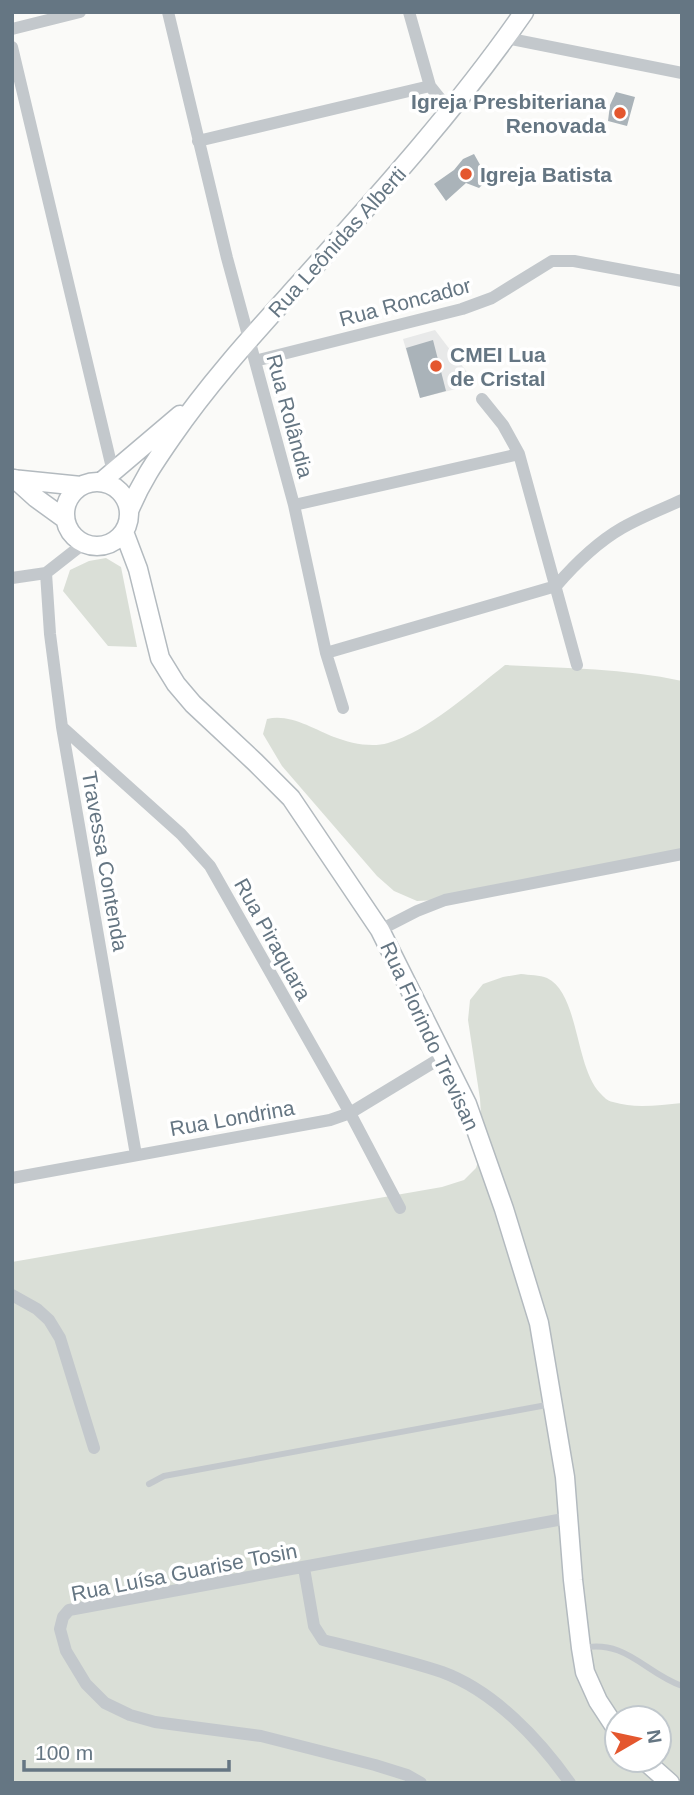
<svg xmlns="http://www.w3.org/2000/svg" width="694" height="1795" font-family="Helvetica,sans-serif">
  <rect width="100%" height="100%" fill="#fafaf8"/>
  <path fill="#e8e9e9" d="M 435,330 L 476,384 L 420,398 L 403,339 Z"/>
  <path fill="#dadfd7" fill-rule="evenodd" d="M 106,558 L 121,567 L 137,647 L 108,646 L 63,591 L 70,570 L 89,561 Z
    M 505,665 C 564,668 624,668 682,681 L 682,856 L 458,899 L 417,901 L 394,891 L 377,876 L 282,766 L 263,734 L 267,719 C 289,713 314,729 334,737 C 350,743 371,748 388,743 C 427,732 473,690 505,665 Z
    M 521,974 C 529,975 540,975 547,978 C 579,993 575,1067 600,1093 C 604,1097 607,1101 613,1102 C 635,1109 659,1105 682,1103 L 682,1783 L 12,1783 L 12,1262 L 442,1187 L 464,1180 L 476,1168 L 483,1146 L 480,1099 L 468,1020 L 470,1000 L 483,984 L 503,977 ZM 617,1718 L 659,1718 L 659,1760 L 617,1760 Z"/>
  <path fill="#aab3b9" d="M 616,92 L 635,97 L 627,126 L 608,121 L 610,105 Z
    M 474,154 L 488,179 L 479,188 L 466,183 L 446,201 L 434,184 L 454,170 L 463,159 Z
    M 433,340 L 446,391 L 420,398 L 406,348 Z"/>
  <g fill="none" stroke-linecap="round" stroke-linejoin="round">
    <defs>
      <path id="secondary" d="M 12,479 L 81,486
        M 15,479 L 36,498 L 65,519
        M65 514a32 32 0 1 1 64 0a32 32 0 1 1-64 0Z
        M 101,482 L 180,415
        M 129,511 C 141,482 154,463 172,437 C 209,383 253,335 297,286 C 376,198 456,110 524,12
        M 124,532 L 138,569 L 160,658 L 176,684 L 193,704 L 255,762 L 291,798 L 380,930 L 467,1104 L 504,1209 L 539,1323 L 565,1477 L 573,1580 L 581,1648 L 585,1672 L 598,1701 L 617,1730
        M 644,1760 L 670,1783"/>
    </defs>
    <use href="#secondary" stroke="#b3babf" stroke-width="21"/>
    <path stroke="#c3c8cc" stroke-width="6" d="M 149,1484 L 164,1476 L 552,1404
      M 582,1648 C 626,1639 645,1673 682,1686"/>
    <path stroke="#c3c8cc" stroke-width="12" d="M 168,12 L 227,258 L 294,505 L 326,653 L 343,708
      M 409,12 L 430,86 L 450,111
      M 12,29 L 80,12
      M 506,38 L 682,73
      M 12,47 L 113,472
      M 198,141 L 430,86
      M 255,361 L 462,309 L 492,298 L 552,261 L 574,261 L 682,281
      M 482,399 L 503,425 L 519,454 L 577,665
      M 294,505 L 519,454
      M 46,573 L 50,634 L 62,727 L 136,1155
      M 12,578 L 46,573 L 83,544
      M 326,653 L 556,586 C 575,564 596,543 622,528 C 641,517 662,509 682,500
      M 62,727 L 181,834 L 210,866 L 350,1113 L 400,1208
      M 380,930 L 417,911 L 445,900 L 682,854
      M 12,1178 L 330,1120 L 350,1113 L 444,1056
      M 12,1295 L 37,1309 L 49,1320 L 60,1338 L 94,1448
      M 304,1568 L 314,1626 L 323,1640 C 362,1650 403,1659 442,1672 C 494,1691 539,1739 570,1783
      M 421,1783 L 407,1775 L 375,1765 L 261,1736 L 155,1722 L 130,1715 L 105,1703 L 86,1684 L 66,1651 L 60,1629 L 63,1617 L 69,1610 L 569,1518"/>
    <use href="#secondary" stroke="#fff" stroke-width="18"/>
  </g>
  <g fill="#e4572e" stroke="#fff" stroke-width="2.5">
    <circle cx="620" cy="113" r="7"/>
    <circle cx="466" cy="174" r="7"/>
    <circle cx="436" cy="366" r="7"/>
  </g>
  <g text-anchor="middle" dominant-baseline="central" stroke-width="7" stroke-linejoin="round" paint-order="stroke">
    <g font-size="21" font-weight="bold" fill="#657683" stroke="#fff" text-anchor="start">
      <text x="606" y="101" text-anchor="end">Igreja Presbiteriana<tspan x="606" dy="24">Renovada</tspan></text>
      <text x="480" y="174">Igreja Batista</text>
      <text x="450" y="354">CMEI Lua<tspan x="450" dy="24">de Cristal</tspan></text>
    </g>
    <g font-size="21" fill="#657683" stroke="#fff">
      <text transform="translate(337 242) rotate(-48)">Rua Leônidas Alberti</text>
      <text transform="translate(405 302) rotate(-15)">Rua Roncador</text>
      <text transform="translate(290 416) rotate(75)">Rua Rolândia</text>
      <text transform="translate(105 861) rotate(80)">Travessa Contenda</text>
      <text transform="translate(273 939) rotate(61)">Rua Piraquara</text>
      <text transform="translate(430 1036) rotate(65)">Rua Florindo Trevisan</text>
      <text transform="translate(232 1118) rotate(-10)">Rua Londrina</text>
      <text transform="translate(184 1572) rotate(-11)">Rua Luísa Guarise Tosin</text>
    </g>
  </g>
  <rect width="694" height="1795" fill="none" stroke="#657683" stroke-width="28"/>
  <g transform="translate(638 1739) rotate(81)"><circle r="33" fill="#ffffff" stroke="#c1c8cd" stroke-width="2"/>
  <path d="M0-5L12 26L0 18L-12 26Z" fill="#e4572e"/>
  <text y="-10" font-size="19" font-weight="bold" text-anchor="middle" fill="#657683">N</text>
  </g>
  <path d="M24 1760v10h205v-10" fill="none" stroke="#657683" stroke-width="3.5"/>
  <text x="35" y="1760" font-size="21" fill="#657683" stroke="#ffffff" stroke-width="5" paint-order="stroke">100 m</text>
</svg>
